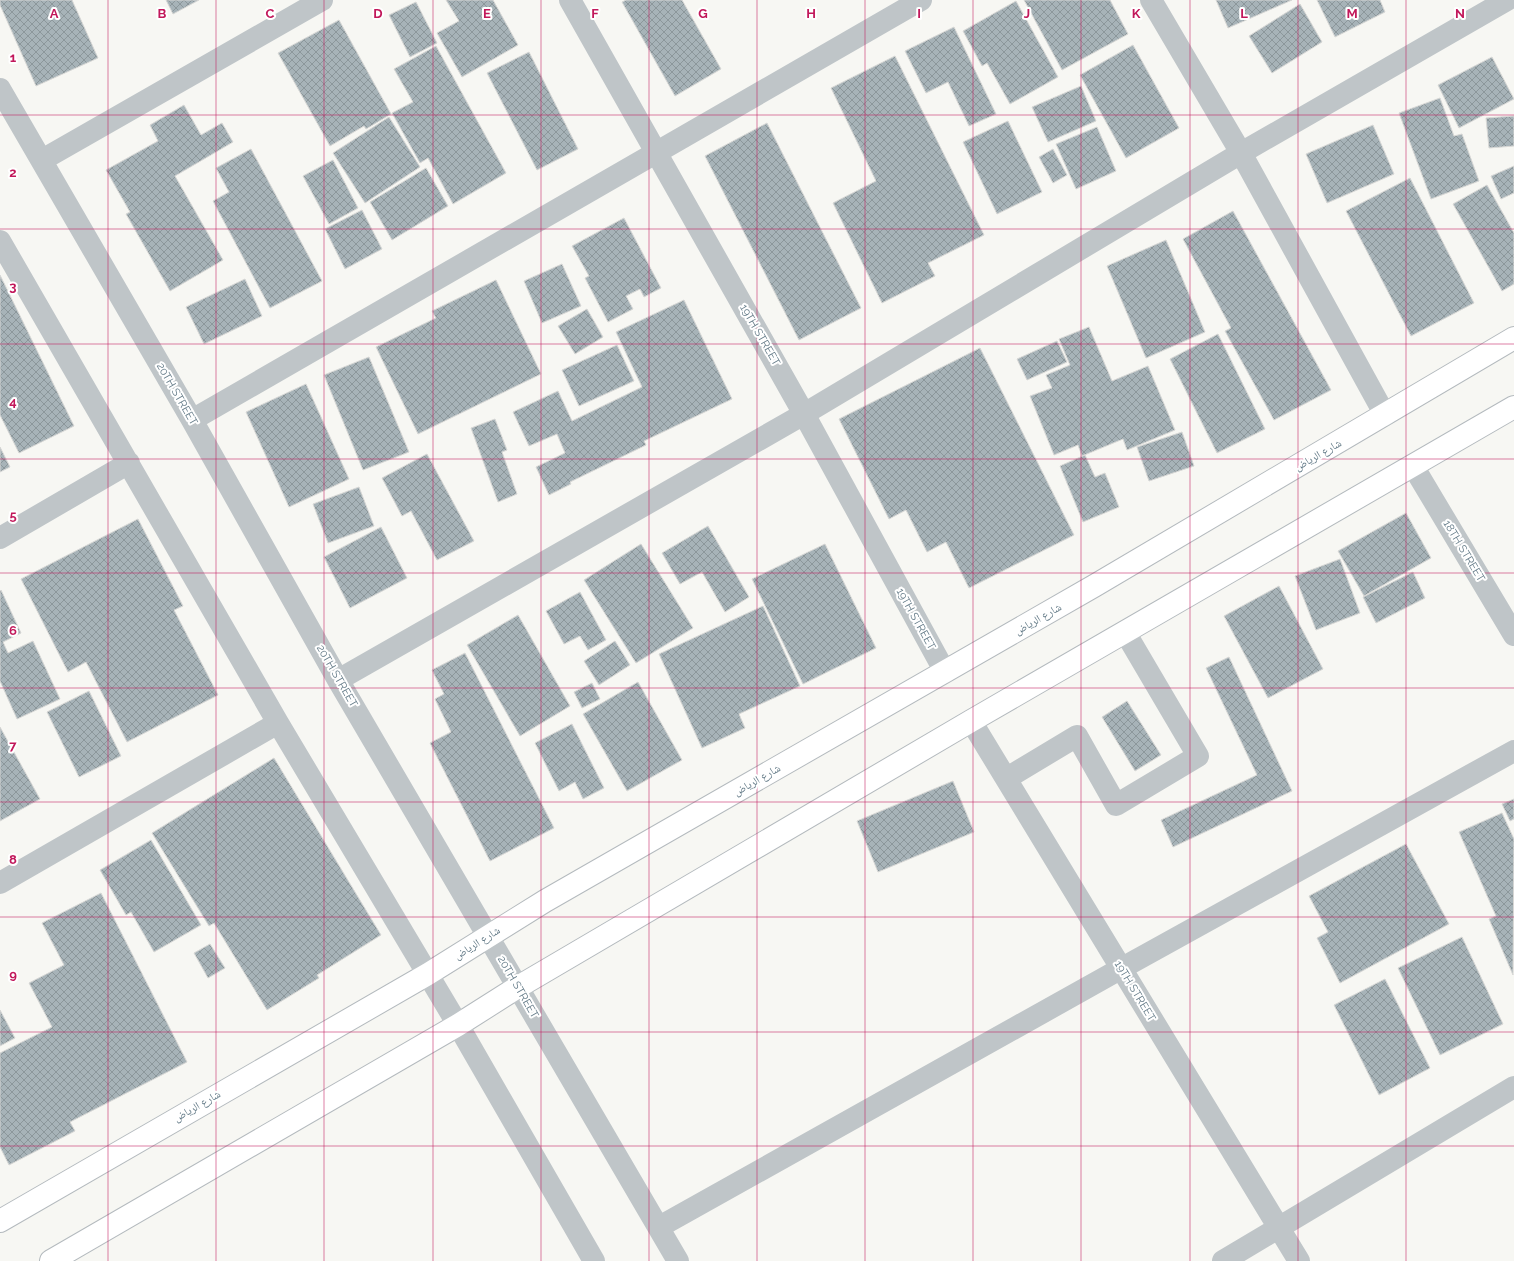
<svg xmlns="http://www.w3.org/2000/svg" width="1514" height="1261" font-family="Raleway,'Noto Naskh Arabic',sans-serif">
  <defs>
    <pattern id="building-cross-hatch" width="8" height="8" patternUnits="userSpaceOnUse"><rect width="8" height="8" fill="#a7b3b8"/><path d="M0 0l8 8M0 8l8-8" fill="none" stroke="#8c979b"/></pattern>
  </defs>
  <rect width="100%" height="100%" fill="#f7f7f3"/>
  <path fill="url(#building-cross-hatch)" stroke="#d8d8d6" d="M 0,0 L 72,0 L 98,58 L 36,86 L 0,5 Z
    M 166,0 L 199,0 L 173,14 Z
    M 446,0 L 493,0 L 518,45 L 462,77 L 437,33 L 459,21 Z
    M 626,0 L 682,0 L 721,69 L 675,96 L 622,2 Z
    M 1024,0 L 1110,0 L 1128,34 L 1062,70 Z
    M 1216,0 L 1292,0 L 1228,28 Z
    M 1317,0 L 1380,0 L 1385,12 L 1335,37 Z
    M 1016,1 L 1058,77 L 1010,104 L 987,63 L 982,66 L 963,31 Z
    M 416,2 L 437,43 L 410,57 L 389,15 Z
    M 1300,4 L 1322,42 L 1272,73 L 1249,36 Z
    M 339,20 L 391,114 L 366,129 L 364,126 L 330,146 L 278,53 Z
    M 954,27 L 996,114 L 969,126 L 948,82 L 926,93 L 905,51 Z
    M 1133,45 L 1179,128 L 1126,158 L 1080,75 Z
    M 436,46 L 506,173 L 453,204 L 428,158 L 420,163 L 392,113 L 413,102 L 394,69 Z
    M 529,52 L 578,149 L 537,170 L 487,73 Z
    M 895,56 L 984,235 L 928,263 L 935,276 L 882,303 L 833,203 L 876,181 L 831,88 Z
    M 1492,57 L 1514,99 L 1459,128 L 1438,85 Z
    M 1081,86 L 1096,121 L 1048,142 L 1032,107 Z
    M 1440,98 L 1454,136 L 1462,134 L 1479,181 L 1431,199 L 1399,113 Z
    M 184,105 L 201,135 L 222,123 L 233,142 L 175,176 L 223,260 L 170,291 L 126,214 L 130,212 L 106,170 L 158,141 L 150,125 Z
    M 1514,116 L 1514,146 L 1489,148 L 1486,118 Z
    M 389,117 L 420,167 L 365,203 L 333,153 Z
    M 1008,121 L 1042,192 L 997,214 L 963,142 Z
    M 767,123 L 861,308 L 799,340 L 705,156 Z
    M 1373,125 L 1394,174 L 1327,203 L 1306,154 Z
    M 1097,127 L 1116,171 L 1076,189 L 1056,144 Z
    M 251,149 L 322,281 L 270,308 L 213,201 L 229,192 L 216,168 Z
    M 1053,149 L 1067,175 L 1053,183 L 1039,157 Z
    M 333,160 L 358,208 L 329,224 L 303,176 Z
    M 1514,166 L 1514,193 L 1501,199 L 1491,176 Z
    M 426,168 L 448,206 L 392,240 L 370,202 Z
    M 1410,178 L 1474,303 L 1411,336 L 1346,211 Z
    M 1487,185 L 1514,233 L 1514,284 L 1502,291 L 1453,204 Z
    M 362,210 L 382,249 L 345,269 L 325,229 Z
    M 1233,211 L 1331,390 L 1274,420 L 1225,331 L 1231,328 L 1183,239 Z
    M 624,218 L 661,288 L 644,297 L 640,289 L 626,296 L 633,309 L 608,322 L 585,278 L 589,276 L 572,246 Z
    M 1166,240 L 1205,332 L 1146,358 L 1107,266 Z
    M 562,264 L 581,306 L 542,323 L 524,281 Z
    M 0,275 L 74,426 L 19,453 L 0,415 Z
    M 245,279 L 262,316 L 204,344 L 186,307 Z
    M 496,280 L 541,374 L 418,434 L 376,347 L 436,318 L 432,311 Z
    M 684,300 L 732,399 L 644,441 L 646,445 L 570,482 L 571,484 L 549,495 L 536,467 L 565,453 L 557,434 L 529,446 L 513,412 L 558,391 L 572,421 L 642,387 L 616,332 Z
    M 587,309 L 603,337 L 575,354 L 558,326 Z
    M 1089,327 L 1112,381 L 1148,366 L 1175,430 L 1127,450 L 1123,439 L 1082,456 L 1078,445 L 1054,455 L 1030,396 L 1052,388 L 1046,375 L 1070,365 L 1059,339 Z
    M 1218,334 L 1265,429 L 1217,453 L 1170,359 Z
    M 1057,341 L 1067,362 L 1027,380 L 1017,359 Z
    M 617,345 L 634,381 L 579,406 L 562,370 Z
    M 980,348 L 1074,535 L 969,588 L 946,542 L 927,552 L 906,510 L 889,519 L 839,419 Z
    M 369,357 L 409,452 L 363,470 L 324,375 Z
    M 306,384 L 349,479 L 289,507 L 246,412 Z
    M 495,419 L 507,450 L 502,452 L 517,494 L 498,502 L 471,428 Z
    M 1182,432 L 1194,466 L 1149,481 L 1137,447 Z
    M 0,447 L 10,467 L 0,472 Z
    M 427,454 L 474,541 L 437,560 L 411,511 L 402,516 L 382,478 Z
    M 1085,455 L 1095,477 L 1105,473 L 1119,507 L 1083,522 L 1060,466 Z
    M 359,487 L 374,526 L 328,543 L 313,504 Z
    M 1406,513 L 1431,558 L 1364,596 L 1338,551 Z
    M 138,519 L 183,606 L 174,610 L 218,695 L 127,742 L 86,662 L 68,672 L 21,579 Z
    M 708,526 L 749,597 L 725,612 L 702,572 L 680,584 L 662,553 Z
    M 381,527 L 407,578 L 350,608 L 324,557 Z
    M 641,544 L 693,628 L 636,663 L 584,580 Z
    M 825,544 L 876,648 L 803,684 L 752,579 Z
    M 1340,559 L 1360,613 L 1316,630 L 1295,576 Z
    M 1413,572 L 1425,598 L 1376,623 L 1363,597 Z
    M 1279,586 L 1323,669 L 1268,698 L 1224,616 Z
    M 1,590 L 21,633 L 3,642 L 8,653 L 33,641 L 60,699 L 17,719 L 0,681 L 0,591 Z
    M 580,592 L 606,640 L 588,650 L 580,636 L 564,644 L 546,611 Z
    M 763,606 L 800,686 L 739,714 L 745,728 L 702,748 L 659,654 Z
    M 518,615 L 570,706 L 520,736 L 467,645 Z
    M 615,641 L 630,665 L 599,685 L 584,661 Z
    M 465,653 L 554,828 L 490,861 L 430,743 L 451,732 L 435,699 L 444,694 L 432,670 Z
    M 1229,657 L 1292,791 L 1173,847 L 1161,820 L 1257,775 L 1206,668 Z
    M 638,682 L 682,760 L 627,791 L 583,714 Z
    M 592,683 L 600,699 L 582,708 L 574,692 Z
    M 89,691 L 121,756 L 79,777 L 47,712 Z
    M 1127,701 L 1161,755 L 1135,771 L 1102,717 Z
    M 572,724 L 604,788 L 583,799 L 575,782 L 559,791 L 535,743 Z
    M 0,727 L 40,799 L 0,821 Z
    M 274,758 L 381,935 L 317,975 L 319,978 L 267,1010 L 214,923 L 209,926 L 152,833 Z
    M 953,781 L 974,832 L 878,872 L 857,821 Z
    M 1514,799 L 1514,819 L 1510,821 L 1502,804 Z
    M 1502,813 L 1514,839 L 1513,975 L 1489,919 L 1496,916 L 1459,832 Z
    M 151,840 L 201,925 L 154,952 L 131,912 L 126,915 L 100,870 Z
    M 1406,844 L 1449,924 L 1340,983 L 1317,938 L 1328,932 L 1309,896 Z
    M 101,893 L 187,1062 L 70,1122 L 75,1131 L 9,1165 L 0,1147 L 0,1053 L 52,1027 L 29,983 L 64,965 L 42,923 Z
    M 1462,937 L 1503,1024 L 1440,1055 L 1398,968 Z
    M 210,944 L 225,968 L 208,978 L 194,953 Z
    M 1385,979 L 1430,1068 L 1379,1095 L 1334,1005 Z
    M 0,1010 L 15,1038 L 0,1046 Z"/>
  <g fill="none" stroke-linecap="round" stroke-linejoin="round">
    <defs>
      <path id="major" d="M 0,1221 L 428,974 L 545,901 L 1094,586 L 1514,338
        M 51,1261 L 458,1025 L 518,987 L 971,721 L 1514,407"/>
    </defs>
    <use href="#major" stroke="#b4babe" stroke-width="24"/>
    <path stroke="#bfc5c8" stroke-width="22" d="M 570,0 L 804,414 L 945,672
      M 1151,0 L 1241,153 L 1385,415
      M 0,89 L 192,420 L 338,680 L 678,1261
      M 42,160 L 322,0
      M 0,241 L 278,723 L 458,1025 L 594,1261
      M 192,420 L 921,0
      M 1413,466 L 1514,635
      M 0,538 L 129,463
      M 338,680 L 804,414 L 1241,153 L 1507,0
      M 971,721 L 1299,1261
      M 1007,778 L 1077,736 L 1116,805 L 1198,756 L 1125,632
      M 0,883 L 278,723
      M 659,1227 L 1122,968 L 1514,751
      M 1223,1261 L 1514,1087"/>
    <use href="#major" stroke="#fff" stroke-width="22"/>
  </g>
  <path fill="none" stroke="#c2185b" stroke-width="1" stroke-opacity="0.55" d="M 108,0 L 108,1261M 216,0 L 216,1261M 324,0 L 324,1261M 433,0 L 433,1261M 541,0 L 541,1261M 649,0 L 649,1261M 757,0 L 757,1261M 865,0 L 865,1261M 973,0 L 973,1261M 1081,0 L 1081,1261M 1190,0 L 1190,1261M 1298,0 L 1298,1261M 1406,0 L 1406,1261M 0,115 L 1514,115M 0,229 L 1514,229M 0,344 L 1514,344M 0,459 L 1514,459M 0,573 L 1514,573M 0,688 L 1514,688M 0,802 L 1514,802M 0,917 L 1514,917M 0,1032 L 1514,1032M 0,1146 L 1514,1146"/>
  <g text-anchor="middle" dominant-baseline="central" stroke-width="4" stroke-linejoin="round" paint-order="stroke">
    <g font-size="11" fill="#637a87" stroke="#fff">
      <text transform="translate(760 335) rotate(60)">19TH STREET</text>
      <text transform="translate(177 394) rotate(60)">20TH STREET</text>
      <text transform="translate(1318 455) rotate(-30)">شارع الرياض</text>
      <text transform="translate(1464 551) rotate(59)">18TH STREET</text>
      <text transform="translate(916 619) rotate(61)">19TH STREET</text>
      <text transform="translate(1038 619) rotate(-30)">شارع الرياض</text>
      <text transform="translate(337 676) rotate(60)">20TH STREET</text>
      <text transform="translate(757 780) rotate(-30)">شارع الرياض</text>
      <text transform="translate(477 943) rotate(-32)">شارع الرياض</text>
      <text transform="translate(518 987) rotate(60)">20TH STREET</text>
      <text transform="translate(1135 991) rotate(59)">19TH STREET</text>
      <text transform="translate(197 1106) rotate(-30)">شارع الرياض</text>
    </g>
  </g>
  <g font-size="13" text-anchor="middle" font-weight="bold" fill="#c2185b" stroke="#fff" stroke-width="4" stroke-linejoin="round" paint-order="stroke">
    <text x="54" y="18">A</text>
    <text x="162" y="18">B</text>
    <text x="270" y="18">C</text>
    <text x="378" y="18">D</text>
    <text x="487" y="18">E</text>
    <text x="595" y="18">F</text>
    <text x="703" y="18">G</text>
    <text x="811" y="18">H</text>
    <text x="919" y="18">I</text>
    <text x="1027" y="18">J</text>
    <text x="1136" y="18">K</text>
    <text x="1244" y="18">L</text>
    <text x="1352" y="18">M</text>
    <text x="1460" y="18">N</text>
    <text x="13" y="62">1</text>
    <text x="13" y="177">2</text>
    <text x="13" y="291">3</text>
    <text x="13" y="406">4</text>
    <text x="13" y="520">5</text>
    <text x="13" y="635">6</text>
    <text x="13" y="750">7</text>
    <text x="13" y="864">8</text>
    <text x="13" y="979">9</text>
  </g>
</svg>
